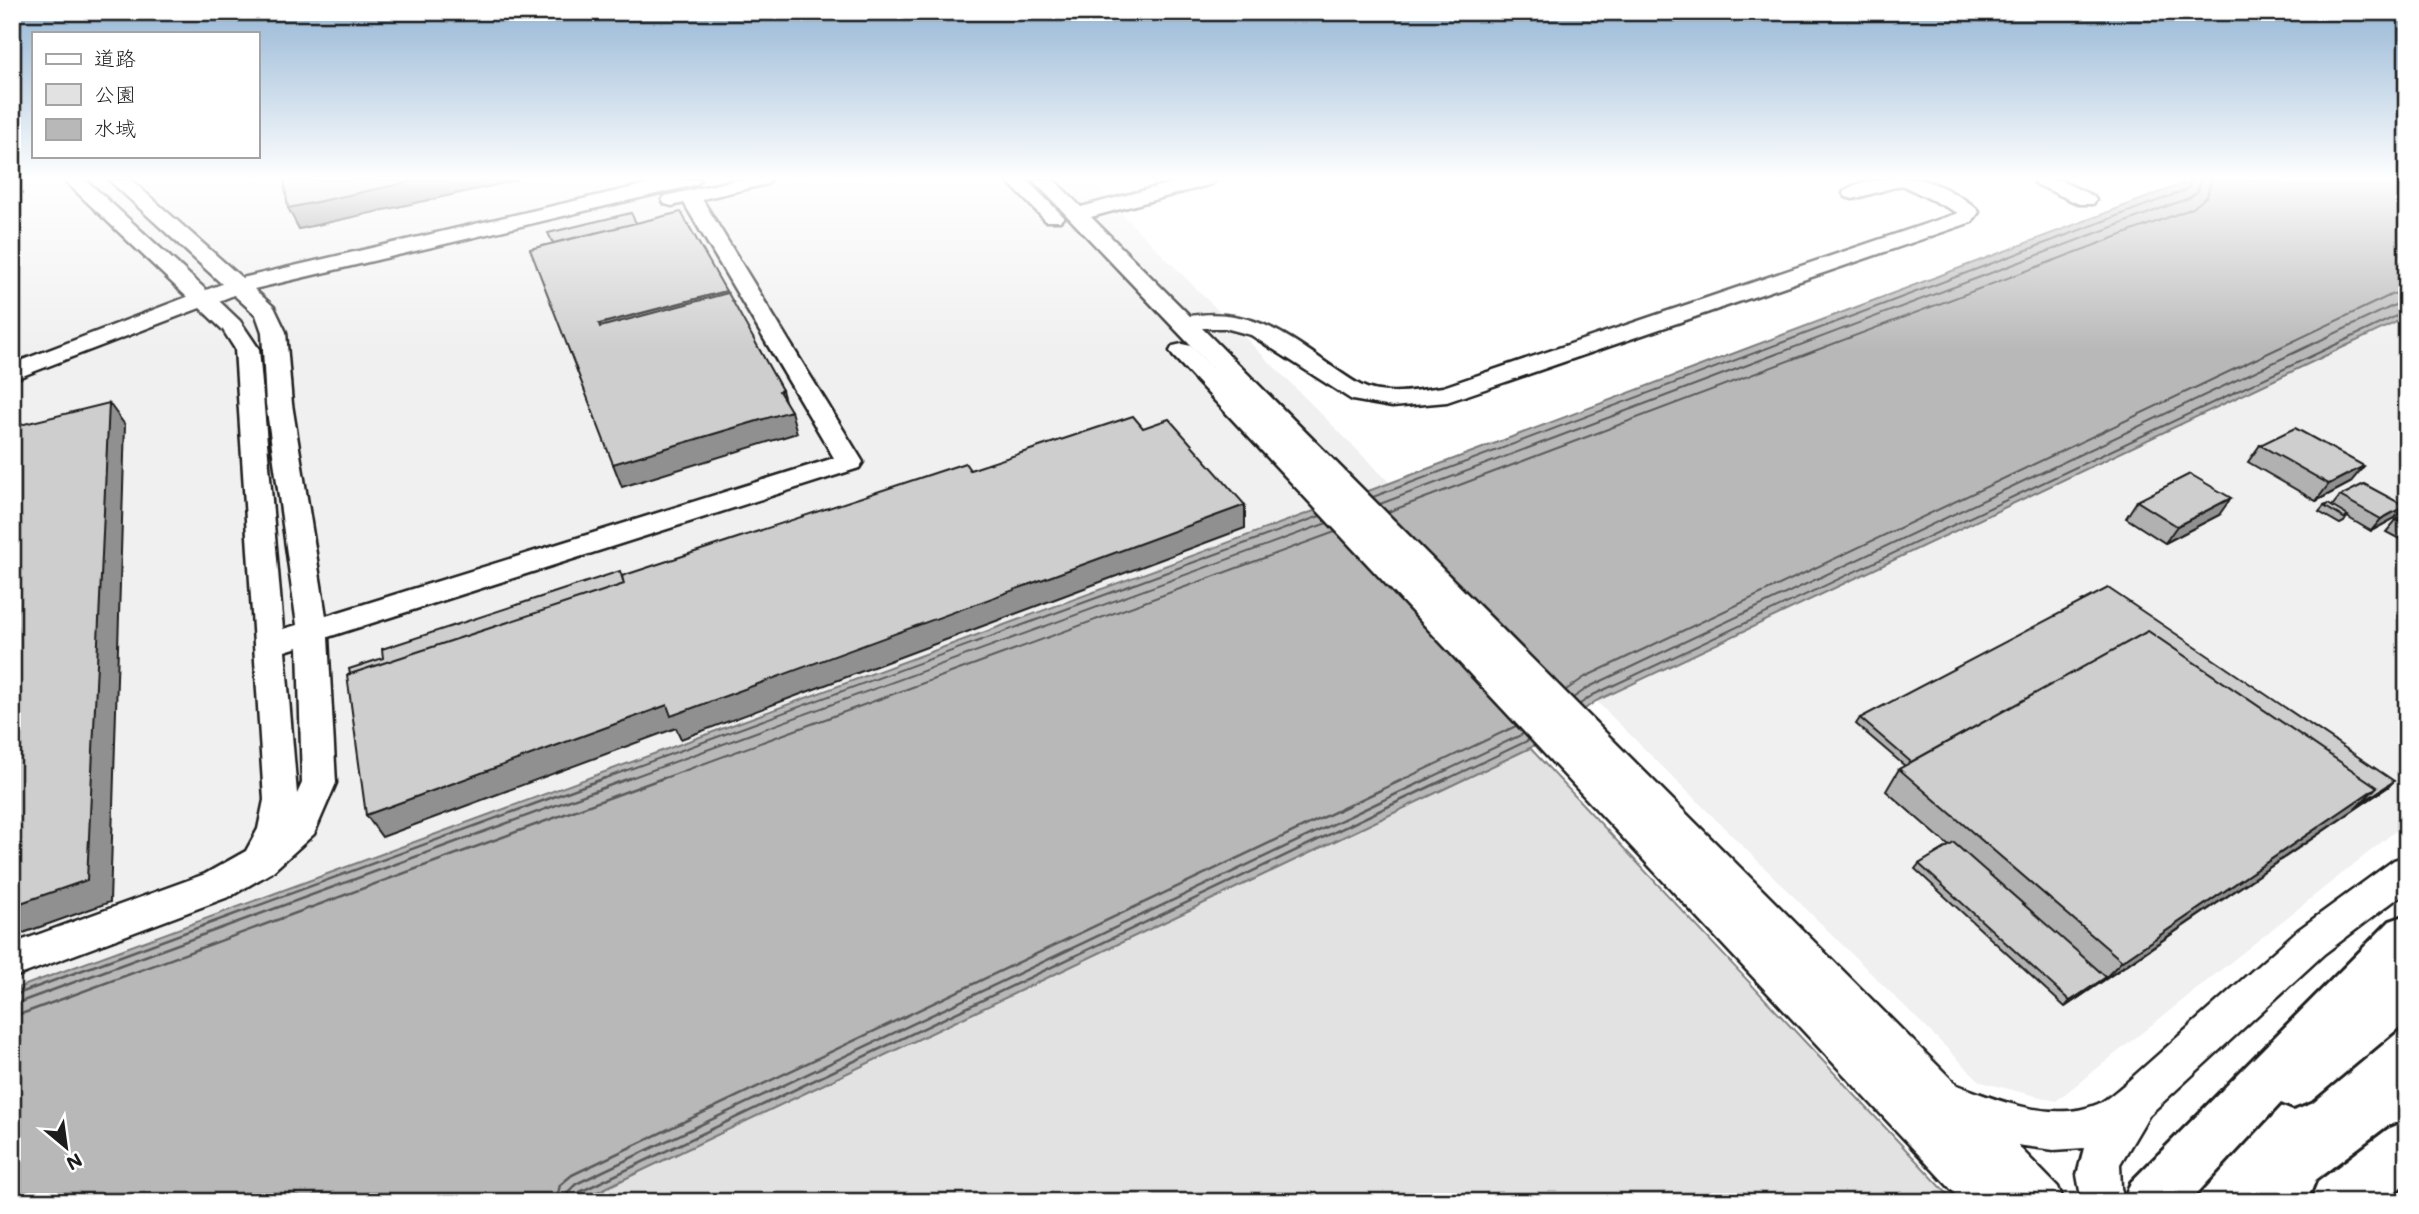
<svg xmlns="http://www.w3.org/2000/svg" width="2419" height="1214" font-family="Mali,'Klee One',sans-serif">
  <rect width="100%" height="100%" fill="#fff"/>
  <filter id="ink" filterUnits="userSpaceOnUse"><feTurbulence type="fractalNoise" baseFrequency=".0143" numOctaves="2"/><feDisplacementMap in="SourceGraphic" scale="14" xChannelSelector="R" yChannelSelector="G"/><feConvolveMatrix kernelMatrix="1 2 1 2 8 2 1 2 1" color-interpolation-filters="sRGB"/></filter>
  <g filter="url(#ink)">
    <path fill="#f0f0f0" d="M 12,180 L 1088,180 L 1390,483 L 12,990 Z
      M 2407,317 L 2407,822 L 2056,1101 L 1981,1082 L 1596,701 Z"/>
    <path fill="#e2e2e2" stroke="#7f7f7f" stroke-width="2" d="M 1530,748 L 1955,1202 L 576,1202 Z"/>
    <path fill="#b8b8b8" stroke="#7a7a7a" stroke-width="2" d="M 2193,180 L 2407,180 L 2407,317 L 1596,701 L 1530,748 L 576,1202 L 12,1202 L 12,990 L 1390,483 Z"/>
    <g fill="none" stroke-linecap="round" stroke-linejoin="round">
      <path stroke="#5a5a5a" stroke-width="2" d="M 1373,497 L 2186,190 L 2192,180
        M 1380,504 L 2189,198 L 2198,191 L 2201,180
        M 1388,512 L 2193,208 L 2207,196 L 2211,180
        M 1566,690 L 1585,677 L 2393,294 L 2407,292
        M 1573,698 L 1589,687 L 2397,304 L 2407,302
        M 1580,704 L 1593,695 L 2407,311
        M 600,780 L 1320,516
        M 625,780 L 1327,523
        M 659,780 L 1335,532
        M 1402,780 L 1516,726
        M 1426,780 L 1523,734
        M 1445,780 L 1529,740"/>
      <path stroke="#5a5a5a" stroke-width="2.5" d="M 12,996 L 605,778
        M 12,1005 L 630,778
        M 12,1015 L 24,1013 L 663,778
        M 556,1202 L 560,1185 L 572,1175 L 1406,778
        M 566,1202 L 568,1192 L 576,1184 L 1430,778
        M 575,1202 L 580,1192 L 1448,778"/>
      <defs>
        <path id="minor" d="M 64,180 L 86,180 L 206,290 L 222,284 L 109,180 L 131,180 L 242,278 L 665,180 L 700,180 L 697,184 L 690,186 L 254,289 L 274,307 L 286,332 L 292,404 L 326,616 L 834,458 L 684,203 L 672,206 L 665,204 L 662,200 L 665,196 L 735,180 L 770,180 L 767,184 L 702,199 L 863,462 L 859,468 L 328,637 L 336,783 L 314,834 L 272,872 L 231,896 L 12,978 L 12,944 L 205,874 L 246,851 L 258,829 L 264,800 L 235,349 L 223,330 L 200,308 L 12,380 L 12,364 L 187,297 ZM 234,295 L 256,315 L 262,332 L 266,404 L 297,625 L 283,629 L 259,349 L 240,321 L 219,301 ZM 298,647 L 302,783 L 297,794 L 285,651 Z
          M 1006,180 L 1027,180 L 1064,217 L 1060,221 L 1046,221 Z
          M 1033,180 L 1054,180 L 1081,207 L 1183,180 L 1215,180 L 1212,184 L 1091,217 L 1190,316 C 1265,305 1302,350 1360,385 C 1384,398 1417,390 1443,387 L 1958,213 L 1902,185 L 1853,199 L 1846,197 L 1843,193 C 1853,179 1905,176 1922,180 C 1935,182 1972,201 1979,212 L 1972,222 L 1447,402 L 1392,407 L 1352,400 L 1251,335 L 1225,328 L 1202,328 L 1957,1085 C 1998,1101 2054,1123 2098,1104 C 2108,1099 2116,1091 2125,1084 L 2298,930 L 2394,860 L 2407,856 L 2407,891 L 2324,954 L 2149,1115 L 2120,1164 L 2121,1188 L 2125,1202 L 2082,1202 L 2077,1175 L 2084,1148 L 2054,1150 L 2017,1145 L 2058,1187 L 2064,1202 L 1963,1202 L 1173,356 L 1170,351 L 1173,346 L 1182,344 L 1191,346 L 1233,390 Z
          M 2033,180 L 2059,180 L 2093,196 L 2096,200 L 2093,204 L 2079,204 L 2036,184 Z"/>
        <path id="highway" d="M 2407,915 L 2407,1021 L 2311,1101 L 2293,1108 L 2281,1103 L 2189,1202 L 2123,1202 L 2131,1182 L 2390,921 Z
          M 2407,1121 L 2407,1182 L 2383,1202 L 2310,1202 L 2318,1182 L 2388,1129 Z"/>
      </defs>
      <use href="#minor" stroke="#1c1c1c" stroke-width="5"/>
      <use href="#highway" stroke="#1c1c1c" stroke-width="6"/>
      <use href="#minor" fill="#fff" fill-rule="evenodd"/>
      <use href="#highway" fill="#fff" fill-rule="evenodd"/>
    </g>
    <path fill="#b1b1b1" stroke="#1c1c1c" stroke-width="2" d="M 2260,445 L 2350,483 L 2316,501 L 2248,462 Z
      M 2340,496 L 2395,518 L 2371,531 L 2347,517 L 2344,522 L 2340,524 L 2319,512 L 2324,506 L 2332,506 Z
      M 2137,501 L 2219,515 L 2165,543 L 2126,518 Z
      M 2407,515 L 2407,543 L 2386,532 L 2396,520 Z
      M 1860,718 L 2388,787 L 2065,1007 L 1915,869 L 1919,864 L 1949,846 L 1886,791 L 1899,769 L 1905,766 L 1856,724 Z"/>
    <path fill="#909090" stroke="#1c1c1c" stroke-width="2" d="M 418,180 L 518,180 L 299,229 L 288,208 Z
      M 12,247 L 17,254 L 12,255 Z
      M 726,291 L 732,312 L 607,346 L 599,324 Z
      M 782,390 L 788,412 L 791,411 L 797,433 L 622,487 L 613,464 Z
      M 109,403 L 125,425 L 110,902 L 12,937 L 12,906 Z
      M 2364,466 L 2350,483 L 2316,501 L 2329,484 Z
      M 2231,498 L 2219,515 L 2165,543 L 2177,526 Z
      M 1245,505 L 1245,528 L 681,739 L 676,728 L 382,837 L 366,815 L 667,705 Z
      M 2405,506 L 2395,518 L 2371,531 L 2381,519 Z
      M 2394,781 L 2388,787 L 2355,809 L 2361,803 Z
      M 2377,787 L 2355,809 L 2102,981 L 2122,961 Z
      M 2106,977 L 2101,982 L 2065,1007 L 2070,1001 Z"/>
    <path fill="#cecece" stroke="#1c1c1c" stroke-width="2" d="M 284,180 L 418,180 L 288,208 Z
      M 681,212 L 726,291 L 599,324 L 600,327 L 728,293 L 782,390 L 779,391 L 791,411 L 613,464 L 530,249 Z
      M 631,213 L 636,223 L 553,243 L 548,233 Z
      M 109,403 L 87,880 L 12,906 L 12,427 Z
      M 1133,416 L 1143,428 L 1169,419 L 1245,505 L 671,716 L 667,705 L 366,815 L 347,675 L 624,584 L 622,576 L 965,463 L 970,470 Z
      M 2295,428 L 2364,466 L 2329,484 L 2260,445 Z
      M 2190,474 L 2231,498 L 2177,526 L 2137,501 Z
      M 2364,484 L 2405,506 L 2381,519 L 2340,496 Z
      M 2328,504 L 2348,516 L 2344,518 L 2324,506 Z
      M 2407,515 L 2407,526 L 2396,520 Z
      M 620,571 L 624,584 L 350,674 L 349,669 L 383,658 L 382,649 Z
      M 2108,588 L 2394,781 L 2361,803 L 2377,787 L 2148,631 L 1911,762 L 1860,718 Z
      M 2148,631 L 2377,787 L 2122,961 L 1899,769 Z
      M 1954,843 L 2106,977 L 2070,1001 L 1919,864 Z"/>
  </g>
  <linearGradient id="sky" x2="0" y2="1"><stop stop-color="#95b6d5"/><stop offset="0.51" stop-color="#fff"/><stop offset="1" stop-color="#fff" stop-opacity="0"/></linearGradient>
  <rect width="2419" height="350" fill="url(#sky)"/>
  <rect width="2419" height="1214" fill="none" stroke="#fff" stroke-width="42"/>
  <rect x="21" y="21" width="2377" height="1172" fill="none" stroke="#1c1c1c" stroke-width="2.5" filter="url(#ink)"/>
  <rect x="32" y="32" width="228" height="126" fill="#ffffff" stroke="#a4a4a4" stroke-width="2"/>
  <rect x="46" y="54" width="35" height="10" fill="#ffffff" stroke="#a4a4a4" stroke-width="2"/>
  <text x="94" y="66" font-size="21" fill="#1c1c1c">道路</text>
  <rect x="46" y="84" width="35" height="21" fill="#e2e2e2" stroke="#a4a4a4" stroke-width="2"/>
  <text x="94" y="102" font-size="21" fill="#1c1c1c">公園</text>
  <rect x="46" y="119" width="35" height="21" fill="#b8b8b8" stroke="#a4a4a4" stroke-width="2"/>
  <text x="94" y="136" font-size="21" fill="#1c1c1c">水域</text>
  <g transform="translate(66 1147) rotate(151)" stroke="#ffffff" stroke-width="5" paint-order="stroke">
  <path d="M0-5L12 26L0 18L-12 26Z" fill="#1c1c1c"/>
  <text y="-10" font-size="19" font-weight="bold" text-anchor="middle" fill="#1c1c1c">N</text>
  </g>
</svg>
